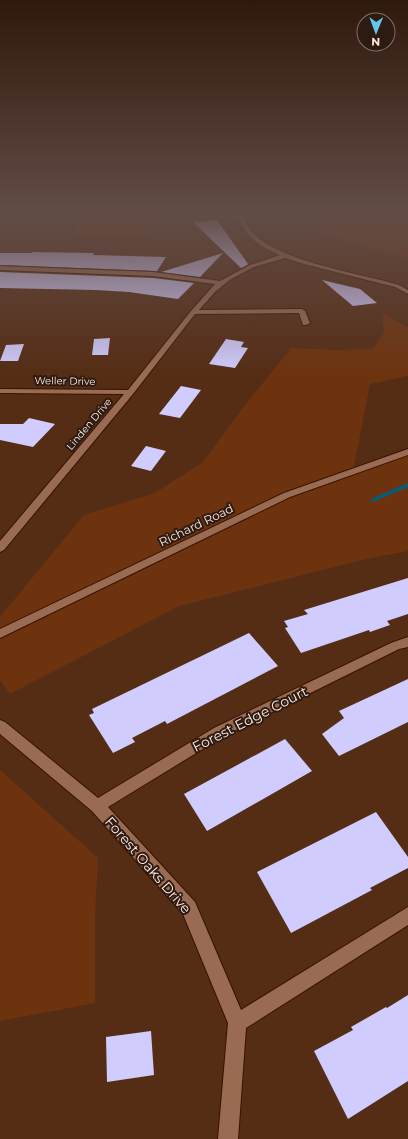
<svg xmlns="http://www.w3.org/2000/svg" width="408" height="1139" font-family="Montserrat,sans-serif">
  <rect width="100%" height="100%" fill="#552d15"/>
  <path fill="#6d330f" d="M 86,214 L 156,214 L 149,219 L 144,238 L 72,237 L 78,224 Z
    M 322,214 L 408,214 L 408,258 L 356,245 L 320,232 Z
    M 382,313 L 408,327 L 408,376 L 370,384 L 353,471 L 408,452 L 408,551 L 366,559 L 179,606 L 10,694 L 0,680 L 0,617 L 84,515 L 155,493 L 203,462 L 246,404 L 291,348 L 335,350 L 373,349 L 384,332 Z
    M 0,770 L 98,858 L 95,914 L 95,1003 L 0,1021 Z"/>
  <g fill="none" stroke-linecap="round" stroke-linejoin="round">
    <path fill="#035d7b" fill-rule="evenodd" d="M 408,483 L 408,487 L 375,501 L 371,501 L 370,500 L 371,499 Z"/>
  </g>
  <path fill="#d0ccfe" d="M 217,220 L 248,264 L 247,265 L 241,268 L 193,222 Z
    M 33,252 L 94,253 L 93,255 L 166,257 L 157,271 L 0,265 L 0,253 L 32,253 Z
    M 223,253 L 200,277 L 161,272 Z
    M 0,272 L 153,278 L 194,283 L 178,299 L 129,292 L 96,290 L 0,288 Z
    M 322,280 L 360,289 L 377,303 L 353,306 Z
    M 110,338 L 108,355 L 92,355 L 94,339 Z
    M 226,339 L 244,342 L 241,347 L 248,348 L 235,368 L 209,364 Z
    M 24,344 L 18,361 L 0,361 L 6,345 Z
    M 181,386 L 201,390 L 180,418 L 159,414 Z
    M 29,418 L 55,424 L 33,447 L 0,440 L 0,424 L 23,424 Z
    M 146,446 L 166,451 L 151,471 L 131,466 Z
    M 408,578 L 408,614 L 387,621 L 390,625 L 370,632 L 369,630 L 301,653 L 285,628 L 288,627 L 284,621 L 308,614 L 304,610 Z
    M 249,633 L 278,666 L 167,724 L 165,721 L 132,738 L 135,742 L 113,753 L 89,715 L 94,713 L 92,709 Z
    M 408,679 L 408,722 L 339,756 L 322,734 L 344,718 L 339,711 Z
    M 285,739 L 312,771 L 207,831 L 184,794 Z
    M 376,812 L 408,857 L 408,868 L 370,888 L 372,890 L 291,933 L 257,872 Z
    M 408,995 L 408,1081 L 348,1119 L 314,1051 L 353,1030 L 351,1027 L 386,1007 L 387,1008 Z
    M 151,1031 L 154,1075 L 107,1082 L 106,1037 Z"/>
  <g fill="none" stroke-linecap="round" stroke-linejoin="round">
    <defs>
      <path id="minor" d="M 237,214 L 243,214 C 244,219 246,224 249,228 C 272,261 360,273 399,285 L 408,290 L 408,294 L 395,287 L 304,264 L 285,258 L 254,267 L 231,279 L 216,291 L 199,310 L 302,309 L 305,311 L 310,323 L 306,325 L 303,325 L 299,313 L 195,314 L 133,394 L 4,550 L 0,552 L 0,541 L 124,394 L 0,393 L 0,389 L 128,390 L 191,311 L 215,284 L 153,276 L 0,270 L 0,266 L 153,272 L 220,281 L 250,265 L 280,255 C 257,245 246,238 237,214 Z
        M 408,637 L 408,647 L 399,649 L 224,736 L 108,807 L 195,902 L 241,1010 L 408,907 L 408,925 L 246,1028 L 238,1139 L 218,1139 L 228,1023 L 183,914 L 92,811 L 0,734 L 0,720 L 5,722 L 98,798 L 214,728 L 391,643 Z"/>
      <path id="tertiary" d="M 408,449 L 408,455 L 290,497 L 0,638 L 0,629 L 284,493 Z"/>
    </defs>
    <use href="#minor" stroke="#391300" stroke-width="2"/>
    <use href="#tertiary" stroke="#391300" stroke-width="2"/>
    <use href="#minor" fill="#996b53" fill-rule="evenodd"/>
    <use href="#tertiary" fill="#996b53" fill-rule="evenodd"/>
  </g>
  <linearGradient id="sky" x2="0" y2="1"><stop stop-color="#2f190c"/><stop offset="0.57" stop-color="#624c46"/><stop offset="1" stop-color="#624c46" stop-opacity="0"/></linearGradient>
  <rect width="408" height="374" fill="url(#sky)"/>
  <g text-anchor="middle" dominant-baseline="central" stroke-width="4" stroke-linejoin="round" paint-order="stroke">
    <g font-size="10" fill="#ffe9de" stroke="#2d1b11">
      <text transform="translate(65 381) rotate(1)">Weller Drive</text>
      <text transform="translate(89 424) rotate(-50)">Linden Drive</text>
    </g>
    <g font-size="12" fill="#ffe9de" stroke="#2d1b11">
      <text transform="translate(196 525) rotate(-26)">Richard Road</text>
    </g>
    <g font-size="14" fill="#ffe9de" stroke="#2d1b11">
      <text transform="translate(250 719) rotate(-27)">Forest Edge Court</text>
      <text transform="translate(148 865) rotate(49)">Forest Oaks Drive</text>
    </g>
  </g>
  <g transform="translate(376 32) rotate(181)"><circle r="19" fill="#2d1b11" stroke="#816d63"/>
  <path d="M0-3L7 15L0 10L-7 15Z" fill="#65c5ee"/>
  <text y="-6" font-size="11" font-weight="bold" text-anchor="middle" fill="#ffe9de">N</text>
  </g>
</svg>
